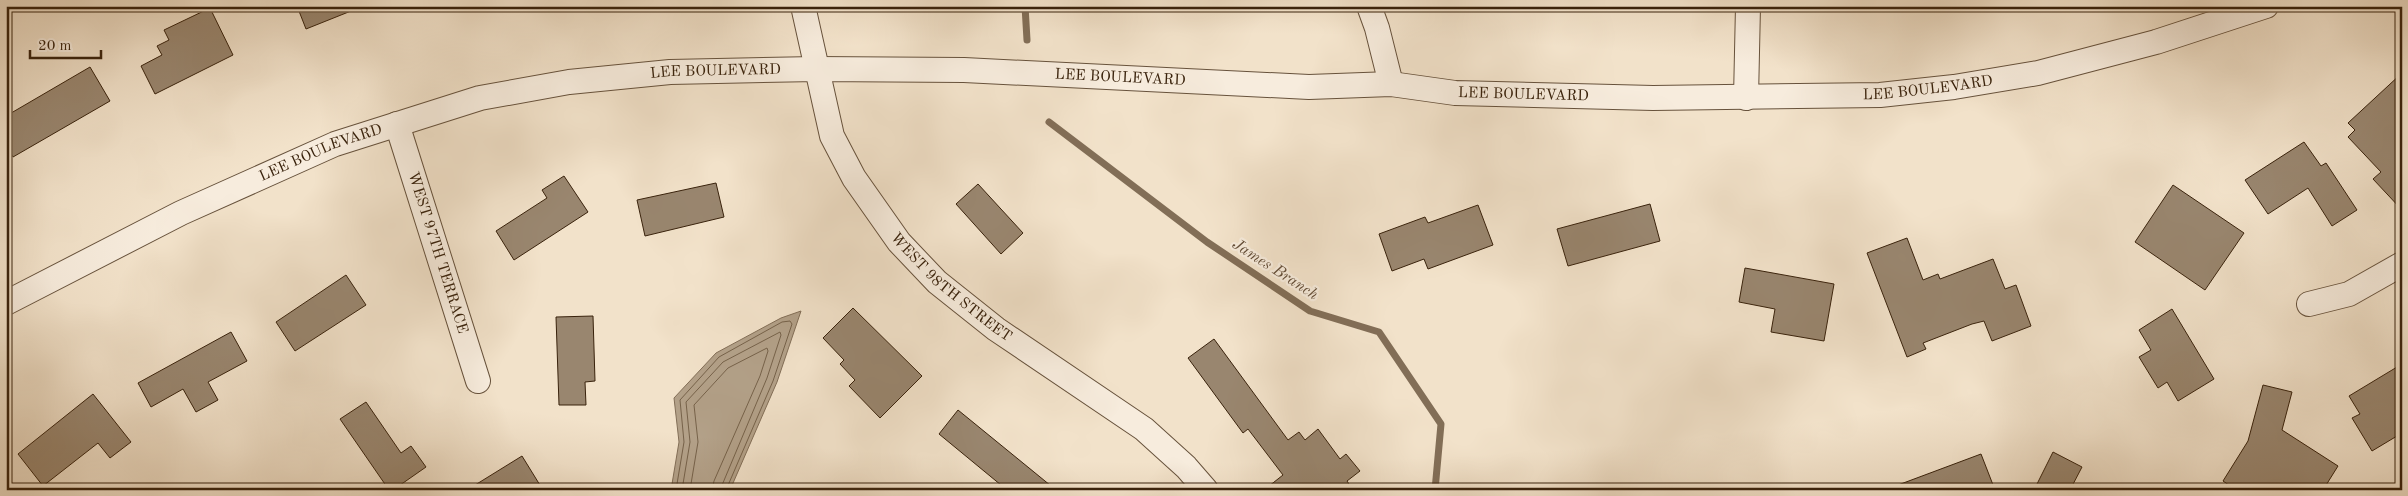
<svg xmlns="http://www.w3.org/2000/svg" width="2408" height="496" font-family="'Old Standard TT',serif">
  <rect width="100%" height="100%" fill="#f2e2ca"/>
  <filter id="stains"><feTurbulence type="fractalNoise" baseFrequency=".004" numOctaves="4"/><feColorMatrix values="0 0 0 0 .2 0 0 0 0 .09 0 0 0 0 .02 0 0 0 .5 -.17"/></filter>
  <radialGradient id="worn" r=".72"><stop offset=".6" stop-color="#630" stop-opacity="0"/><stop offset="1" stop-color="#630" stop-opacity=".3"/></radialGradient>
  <path fill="#b3a189" stroke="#826e57" d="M 801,311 L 777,382 L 730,490 L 671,490 L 679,442 L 674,398 L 716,353 L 781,318 Z"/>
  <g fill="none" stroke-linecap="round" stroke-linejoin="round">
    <path stroke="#76624a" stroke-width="1" d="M 676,490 L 684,442 L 680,400 L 719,357 L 782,322 L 790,321 L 792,324 L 773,381 L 726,490
      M 682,490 L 690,442 L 686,402 L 723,362 L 780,332 L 781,335 L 767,378 L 720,490
      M 690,490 L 698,442 L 694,405 L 728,368 L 767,348 L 768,351 L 760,376 L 714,481 L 712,490"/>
    <path stroke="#826e57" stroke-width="7" d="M 1025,6 L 1027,40
      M 1049,122 L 1207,242 L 1310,311 L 1379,332 L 1441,424 L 1435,490"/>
  </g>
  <path fill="#99866f" stroke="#39220c" d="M 297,6 L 360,6 L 361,7 L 306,29 Z
    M 210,8 L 233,55 L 155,94 L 141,66 L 162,55 L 157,46 L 169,40 L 164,30 Z
    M 90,67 L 110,101 L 13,157 L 6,145 L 6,116 Z
    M 2402,73 L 2402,210 L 2373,179 L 2381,172 L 2348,137 L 2355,130 L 2348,123 Z
    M 2304,142 L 2321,166 L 2326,163 L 2357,210 L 2332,226 L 2308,188 L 2268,214 L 2245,180 Z
    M 564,176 L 588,212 L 514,260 L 496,231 L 547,198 L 542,190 Z
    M 716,183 L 724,217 L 645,236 L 637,200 Z
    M 978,184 L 1023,233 L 1001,254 L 956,204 Z
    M 2173,185 L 2244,233 L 2205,290 L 2135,242 Z
    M 1650,204 L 1660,241 L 1568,266 L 1557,229 Z
    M 1478,205 L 1493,245 L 1428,269 L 1424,259 L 1392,271 L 1379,234 L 1425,217 L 1428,223 Z
    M 1907,238 L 1923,280 L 1938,274 L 1940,279 L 1993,259 L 2005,289 L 2016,285 L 2031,326 L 1992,341 L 1984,321 L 1972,324 L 1923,343 L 1926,349 L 1907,357 L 1867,253 Z
    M 1745,268 L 1834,284 L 1824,341 L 1771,332 L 1775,309 L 1739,302 Z
    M 346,275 L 366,305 L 295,351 L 276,322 Z
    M 853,308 L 922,376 L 880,418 L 849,386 L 855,380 L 840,364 L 844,360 L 823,338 Z
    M 2172,309 L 2214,379 L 2178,401 L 2167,382 L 2158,388 L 2139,357 L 2151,350 L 2139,330 Z
    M 593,316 L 595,381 L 585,382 L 586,405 L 559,405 L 556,317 Z
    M 231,332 L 247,361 L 208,382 L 218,400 L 196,412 L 183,389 L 151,407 L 138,383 Z
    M 1214,339 L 1288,440 L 1299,432 L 1305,440 L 1318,429 L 1340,459 L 1346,454 L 1360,471 L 1347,481 L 1353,490 L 1264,490 L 1283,475 L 1248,429 L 1243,433 L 1188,358 Z
    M 2402,364 L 2402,433 L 2372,451 L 2352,418 L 2360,414 L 2349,396 Z
    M 2263,385 L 2292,392 L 2282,430 L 2338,466 L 2323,490 L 2236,490 L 2223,481 L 2248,441 Z
    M 93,394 L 131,442 L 110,458 L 98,443 L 43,486 L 18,454 Z
    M 366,402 L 401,453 L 411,446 L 426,467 L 393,490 L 389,490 L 340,419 Z
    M 958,410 L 1056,490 L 1007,490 L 939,434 Z
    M 2053,452 L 2082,467 L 2070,490 L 2034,490 Z
    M 1981,454 L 1995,490 L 1890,490 L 1890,488 Z
    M 522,456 L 543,490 L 467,490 Z"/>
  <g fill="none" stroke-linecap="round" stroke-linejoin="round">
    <defs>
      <g id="minor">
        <path id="s1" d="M 803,6 L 832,136 L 854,178 L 899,242 L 937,282 L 996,329 L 1144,429 L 1186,467 L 1206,490"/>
        <path d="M 1369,6 L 1377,28 L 1391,84"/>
        <path d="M 1746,98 L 1748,6"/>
        <path id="s2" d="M 397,124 L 478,381"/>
        <path id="s3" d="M 6,303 L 181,213 L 335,144 L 480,98 L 569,82 L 670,72 L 816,69 L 964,70 L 1309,87 L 1391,84 L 1455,93 L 1653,98 L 1880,95 L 1954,87 L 2038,73 L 2156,42 L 2266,6"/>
        <path d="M 2309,304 L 2349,294 L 2402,264"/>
      </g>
    </defs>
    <use href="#minor" stroke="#67523c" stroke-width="26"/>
    <use href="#minor" stroke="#f7ecdd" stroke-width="24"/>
  </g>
  <g text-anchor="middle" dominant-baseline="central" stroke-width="4.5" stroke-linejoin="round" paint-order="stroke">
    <g font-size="15" fill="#39220c" stroke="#f7ecdd">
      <text stroke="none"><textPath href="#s3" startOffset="755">LEE BOULEVARD</textPath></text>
      <text stroke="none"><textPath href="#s3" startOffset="1160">LEE BOULEVARD</textPath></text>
      <text stroke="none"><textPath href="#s3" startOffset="1969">LEE BOULEVARD</textPath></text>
      <text stroke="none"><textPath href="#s3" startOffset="1564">LEE BOULEVARD</textPath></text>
      <text stroke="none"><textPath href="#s3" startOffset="349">LEE BOULEVARD</textPath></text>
      <text stroke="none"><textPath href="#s2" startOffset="135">WEST 97TH TERRACE</textPath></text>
      <text stroke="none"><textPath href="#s1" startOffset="328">WEST 98TH STREET</textPath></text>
    </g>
    <g font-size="16" font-style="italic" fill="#644e38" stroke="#f7ecdd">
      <text transform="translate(1275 270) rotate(33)">James Branch</text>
    </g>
  </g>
  <rect width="2408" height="496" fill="none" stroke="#f2e2ca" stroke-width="25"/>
  <rect x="8" y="8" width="2393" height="481" fill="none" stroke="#39220c" stroke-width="2.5"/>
  <rect x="12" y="12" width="2383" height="471" fill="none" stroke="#39220c"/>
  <path d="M30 50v8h71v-8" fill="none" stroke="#39220c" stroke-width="2.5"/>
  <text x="38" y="50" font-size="15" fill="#39220c" stroke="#f7ecdd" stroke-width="4" paint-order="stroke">20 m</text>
  <rect width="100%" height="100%" filter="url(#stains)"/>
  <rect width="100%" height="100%" fill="url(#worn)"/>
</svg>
